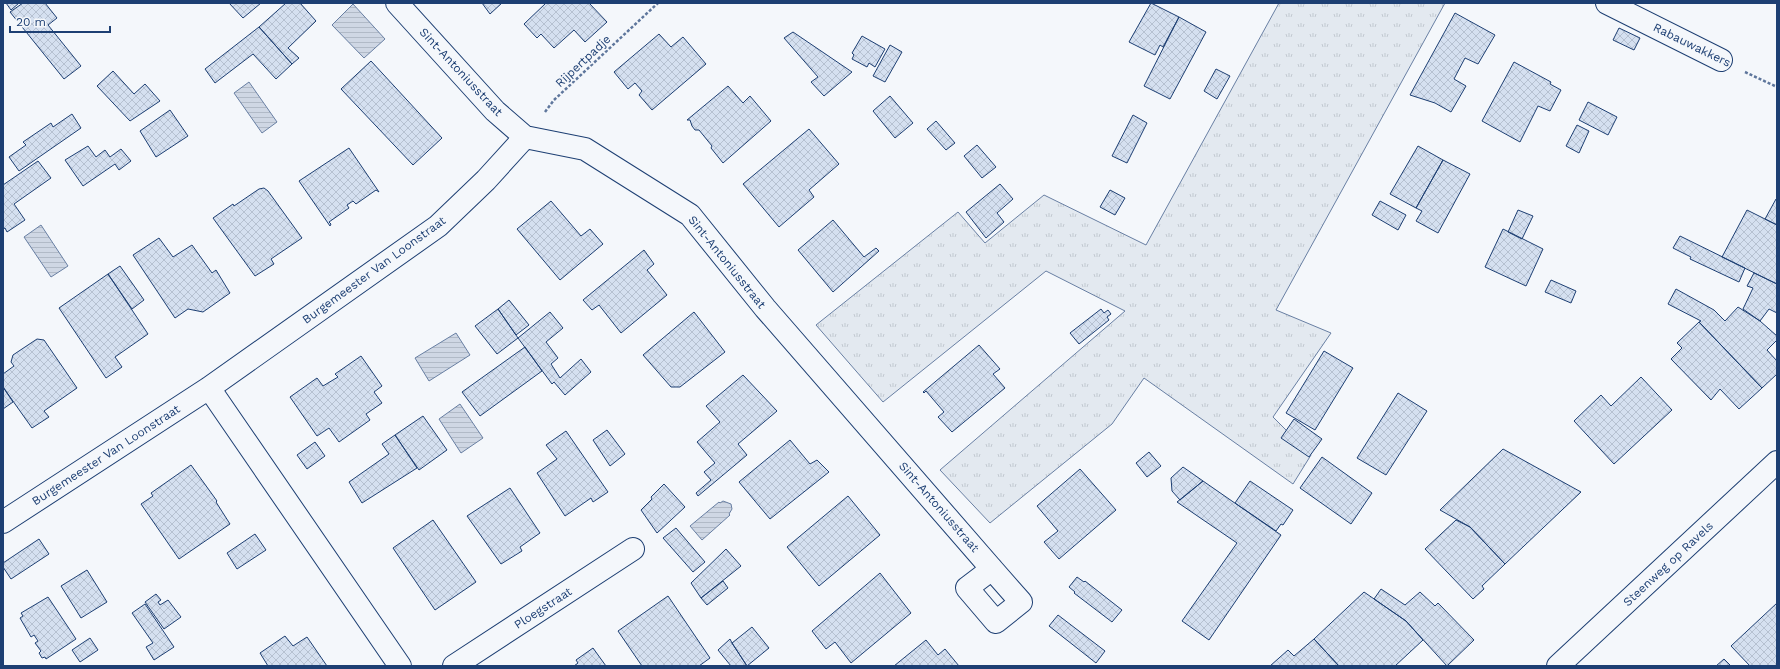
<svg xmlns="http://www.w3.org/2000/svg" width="1780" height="669" font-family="'Work Sans',sans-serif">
  <defs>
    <pattern id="grass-tufts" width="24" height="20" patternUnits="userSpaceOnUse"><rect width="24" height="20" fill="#e3e9f0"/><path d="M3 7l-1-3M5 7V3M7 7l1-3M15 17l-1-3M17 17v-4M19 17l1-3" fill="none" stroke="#c2c9d1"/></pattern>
    <pattern id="water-rules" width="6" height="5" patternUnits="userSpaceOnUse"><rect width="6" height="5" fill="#cfd7e4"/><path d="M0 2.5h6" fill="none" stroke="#b1bac7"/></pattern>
    <pattern id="building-cross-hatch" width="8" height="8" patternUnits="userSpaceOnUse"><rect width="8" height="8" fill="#d5e0f0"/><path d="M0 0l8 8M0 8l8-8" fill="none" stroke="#b6c1d1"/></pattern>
  </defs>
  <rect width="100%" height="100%" fill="#f4f7fb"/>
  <path fill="url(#grass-tufts)" stroke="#687fa3" d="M 1279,3 L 1445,3 L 1276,310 L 1331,333 L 1273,417 L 1311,455 L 1293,484 L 1144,378 L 1112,424 L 990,523 L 940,470 L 1125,311 L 1046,271 L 883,402 L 816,325 L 958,212 L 985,243 L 1044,195 L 1146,245 Z"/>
  <path fill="url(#water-rules)" stroke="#687fa3" d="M 353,4 L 385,39 L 364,58 L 332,25 Z
    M 249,82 L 277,122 L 262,133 L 234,93 Z
    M 41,225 L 68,266 L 51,277 L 24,237 Z
    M 456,333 L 470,355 L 429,381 L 415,358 Z
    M 460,404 L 483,438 L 461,453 L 439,419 Z
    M 723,501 L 731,504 L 732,509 L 729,514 L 730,515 L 702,540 L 690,526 L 719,502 L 720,503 Z"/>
  <path fill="url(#building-cross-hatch)" stroke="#1d3f73" d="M 6,3 L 19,3 L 11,10 Z
    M 23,3 L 45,3 L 57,18 L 48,25 L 81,66 L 64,79 L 10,12 Z
    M 229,3 L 261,3 L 243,18 Z
    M 286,3 L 300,3 L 316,21 L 288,48 L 299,58 L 292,64 L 259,27 Z
    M 482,3 L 502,3 L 490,14 Z
    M 546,3 L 589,3 L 607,22 L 585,42 L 574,30 L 554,48 L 541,34 L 537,38 L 524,24 Z
    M 1151,3 L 1179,17 L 1163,47 L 1160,45 L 1155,55 L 1129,42 Z
    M 1455,13 L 1495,35 L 1478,64 L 1465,58 L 1454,79 L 1466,86 L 1451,112 L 1435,103 L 1410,95 Z
    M 1179,17 L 1206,32 L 1170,99 L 1144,86 Z
    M 259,27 L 292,64 L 276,79 L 253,54 L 215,83 L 205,69 Z
    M 1619,28 L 1640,38 L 1634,50 L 1613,40 Z
    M 793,32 L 852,72 L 824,96 L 811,82 L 818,77 L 784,38 Z
    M 659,34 L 671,47 L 683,37 L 706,64 L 652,110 L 639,95 L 642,91 L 635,83 L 628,89 L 614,72 Z
    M 862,36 L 885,49 L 875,67 L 869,63 L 867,67 L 852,59 L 854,55 L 852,53 Z
    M 890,45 L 902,52 L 885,82 L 873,76 Z
    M 371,61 L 442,138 L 413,165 L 341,89 Z
    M 1514,62 L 1551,82 L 1550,84 L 1561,90 L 1550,111 L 1538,106 L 1520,142 L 1482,121 Z
    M 1216,69 L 1230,76 L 1217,99 L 1204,91 Z
    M 113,71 L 134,94 L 145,84 L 160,101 L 130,121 L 97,86 Z
    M 728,86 L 743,103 L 750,96 L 771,121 L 723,163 L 711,148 L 712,146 L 699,130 L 695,130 L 692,126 L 690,120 L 687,120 Z
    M 890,96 L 913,123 L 895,138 L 873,111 Z
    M 1588,102 L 1617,117 L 1608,135 L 1579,120 Z
    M 170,110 L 188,136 L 156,157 L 140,131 Z
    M 72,114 L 81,128 L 19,171 L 9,157 L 26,145 L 23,142 L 51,123 L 53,127 Z
    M 1133,115 L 1147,123 L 1127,163 L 1112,156 Z
    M 936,121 L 955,143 L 946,150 L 927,129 Z
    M 1577,125 L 1589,131 L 1579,153 L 1566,146 Z
    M 809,129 L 839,164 L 809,190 L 814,197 L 779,227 L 743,184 Z
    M 977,145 L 996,167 L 982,178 L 964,156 Z
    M 88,146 L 96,157 L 105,150 L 110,157 L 121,149 L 131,161 L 119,170 L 115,164 L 83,186 L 65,160 Z
    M 1418,146 L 1443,160 L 1416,208 L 1390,194 Z
    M 349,148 L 379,192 L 376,190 L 356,204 L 353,201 L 347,205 L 349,208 L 329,222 L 331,224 L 330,226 L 299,181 Z
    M 1443,160 L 1470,174 L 1438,233 L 1416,221 L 1422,211 L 1416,208 Z
    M 38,161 L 51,178 L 14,204 L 25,220 L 7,232 L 5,228 L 3,229 L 3,185 Z
    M 1000,184 L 1013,199 L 997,213 L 1004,222 L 986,238 L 966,212 Z
    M 264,188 L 268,191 L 302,238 L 271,259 L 274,264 L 255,276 L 213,218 L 233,204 L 234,206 L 259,189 Z
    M 1110,190 L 1125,198 L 1115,215 L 1100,207 Z
    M 1776,199 L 1777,200 L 1777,225 L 1765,219 Z
    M 551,201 L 581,236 L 590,229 L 603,244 L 560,280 L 517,229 Z
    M 1380,201 L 1406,215 L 1398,230 L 1372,215 Z
    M 1518,210 L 1533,216 L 1522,239 L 1508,232 Z
    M 1747,210 L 1777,225 L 1777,284 L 1722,257 Z
    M 833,220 L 864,257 L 876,248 L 879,251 L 833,292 L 798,250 Z
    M 1503,229 L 1543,249 L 1526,286 L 1485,267 Z
    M 1680,236 L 1745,268 L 1739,282 L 1690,259 L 1691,257 L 1673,248 Z
    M 159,238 L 173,257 L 192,245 L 212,273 L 216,270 L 230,293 L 203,312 L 188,309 L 175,318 L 133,255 Z
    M 644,250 L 654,264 L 647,270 L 667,295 L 621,333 L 599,305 L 592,310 L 583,300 Z
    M 120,266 L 144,300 L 132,309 L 108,274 Z
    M 1754,273 L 1777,284 L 1777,313 L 1769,309 L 1760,321 L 1743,309 L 1753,288 L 1747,286 Z
    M 108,274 L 148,334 L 115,357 L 122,367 L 106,378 L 59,308 Z
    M 1551,280 L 1576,291 L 1571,303 L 1545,292 Z
    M 1676,289 L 1714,310 L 1725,321 L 1738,307 L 1760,321 L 1777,336 L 1777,340 L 1767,350 L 1777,361 L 1777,374 L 1762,388 L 1699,322 L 1701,321 L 1668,304 Z
    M 509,300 L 529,325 L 516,335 L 498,309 Z
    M 498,309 L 518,338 L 497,354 L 475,326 Z
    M 1101,309 L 1104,313 L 1108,310 L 1111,314 L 1107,317 L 1109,320 L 1079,344 L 1070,333 Z
    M 550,312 L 563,328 L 546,342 L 558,358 L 551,364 L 560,378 L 581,359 L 591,372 L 565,395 L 554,382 L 552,384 L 518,338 Z
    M 694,312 L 725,352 L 680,387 L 671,387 L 643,355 Z
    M 1699,322 L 1762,388 L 1739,409 L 1720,389 L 1711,400 L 1671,359 L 1682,348 L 1677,343 Z
    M 37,339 L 44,340 L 77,388 L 44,411 L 49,417 L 32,428 L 3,387 L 3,374 L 14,366 L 11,362 L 13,355 Z
    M 979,345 L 1000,369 L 993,374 L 1005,388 L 952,432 L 938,417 L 944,412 L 926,391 L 924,393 L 923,392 Z
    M 525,347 L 542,371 L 480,416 L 462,392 Z
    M 1324,351 L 1353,368 L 1315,430 L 1286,413 Z
    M 361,356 L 382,386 L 374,392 L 382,403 L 366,414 L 370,420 L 339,442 L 329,428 L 317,436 L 290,397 L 317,378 L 323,386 L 338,377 L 335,374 Z
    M 743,375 L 777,411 L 738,444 L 747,455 L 698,496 L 696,493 L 711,480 L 704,472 L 715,463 L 697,442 L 720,422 L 706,406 Z
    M 1641,377 L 1672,410 L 1614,464 L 1574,421 L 1601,395 L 1611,406 Z
    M 3,387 L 13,402 L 3,409 Z
    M 1398,393 L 1427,411 L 1386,475 L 1357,458 Z
    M 423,416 L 447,450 L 419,470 L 395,435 Z
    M 1294,419 L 1322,439 L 1309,457 L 1281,438 Z
    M 607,430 L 625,454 L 610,466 L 593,440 Z
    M 566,431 L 608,492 L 593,502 L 591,498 L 565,516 L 537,473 L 557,459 L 546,445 Z
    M 395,435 L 417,468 L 362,503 L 349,482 L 389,454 L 382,444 Z
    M 790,440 L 810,464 L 817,460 L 829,472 L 770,519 L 739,482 Z
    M 315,442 L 325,456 L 307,469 L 297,455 Z
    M 1503,449 L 1581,492 L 1505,564 L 1470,527 L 1440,510 Z
    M 1149,452 L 1161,466 L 1147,477 L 1136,463 Z
    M 1322,457 L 1372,493 L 1351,524 L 1300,488 Z
    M 191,465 L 217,501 L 216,502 L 230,524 L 179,559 L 141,504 L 153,496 L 151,493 Z
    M 1183,467 L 1203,481 L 1180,500 L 1172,491 L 1171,478 Z
    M 1080,469 L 1116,510 L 1059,559 L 1044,542 L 1058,531 L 1037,506 Z
    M 1203,481 L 1281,535 L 1209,640 L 1182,621 L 1237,543 L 1177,502 Z
    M 1250,481 L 1293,510 L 1283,525 L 1281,524 L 1276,531 L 1235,503 Z
    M 664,484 L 685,507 L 657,533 L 641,510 L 652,499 L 651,497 Z
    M 510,488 L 540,533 L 520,547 L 522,551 L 501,564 L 467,516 Z
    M 848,496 L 880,535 L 819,586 L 787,547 Z
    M 433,520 L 476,582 L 435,610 L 393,548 Z
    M 1456,520 L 1470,527 L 1505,564 L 1482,586 L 1484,589 L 1473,599 L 1425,549 Z
    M 676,528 L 705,562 L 693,572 L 663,538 Z
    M 255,534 L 266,550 L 237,569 L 227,553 Z
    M 39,539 L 49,554 L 11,579 L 3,567 L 3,563 Z
    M 726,549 L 741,566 L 701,598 L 691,583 Z
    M 87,570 L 107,602 L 81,618 L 61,586 Z
    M 880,573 L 911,613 L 851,663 L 835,642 L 826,649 L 812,631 Z
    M 1077,577 L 1084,582 L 1085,581 L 1122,610 L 1112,622 L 1074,593 L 1075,592 L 1069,587 Z
    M 723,581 L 728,588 L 707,605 L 701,598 Z
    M 1381,589 L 1405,605 L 1420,592 L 1435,606 L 1438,603 L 1474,640 L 1447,666 L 1406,621 L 1374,599 Z
    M 1364,592 L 1406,621 L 1423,640 L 1395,666 L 1339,666 L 1314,639 Z
    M 156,594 L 161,600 L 158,602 L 160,605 L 168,600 L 181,617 L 164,629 L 145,602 Z
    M 668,596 L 710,658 L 699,666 L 642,666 L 618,631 Z
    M 48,597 L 76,639 L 46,659 L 45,657 L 42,658 L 39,653 L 41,651 L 35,643 L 38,641 L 34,635 L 31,637 L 20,618 L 23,616 L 21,613 Z
    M 1777,603 L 1777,666 L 1750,666 L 1731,646 Z
    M 145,604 L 174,647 L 154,660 L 146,647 L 153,643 L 132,613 Z
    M 1058,615 L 1105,651 L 1096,663 L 1049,626 Z
    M 752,627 L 769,648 L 747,666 L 732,643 Z
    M 285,636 L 293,646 L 307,637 L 327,666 L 268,666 L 260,653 Z
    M 90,638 L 98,650 L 80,662 L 72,650 Z
    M 730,639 L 732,643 L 747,666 L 731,666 L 718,650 Z
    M 1314,639 L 1339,666 L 1270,666 L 1288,650 L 1294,656 Z
    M 926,640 L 938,655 L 945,649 L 959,666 L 894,666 Z
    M 593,648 L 606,666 L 574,666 L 578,663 L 576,660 Z
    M 1724,659 L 1731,666 L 1716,666 Z"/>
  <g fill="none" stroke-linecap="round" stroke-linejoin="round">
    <defs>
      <path id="street" d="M 397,3 L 495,111 L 525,137 L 585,149 L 690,215 L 765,308 L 992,569 L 1021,602 L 996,622 L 967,588 L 992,569
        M 1607,3 L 1721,60
        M 209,388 L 400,666
        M 3,522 L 209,388 L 438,226 L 486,180 L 525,137
        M 454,666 L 633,549"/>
      <path id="primary" d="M 1558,666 L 1777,462"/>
    </defs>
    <use href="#street" stroke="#1d3f73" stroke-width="24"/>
    <use href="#primary" stroke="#1d3f73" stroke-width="24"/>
    <path stroke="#5e769c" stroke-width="2.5" stroke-dasharray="3 2" stroke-linecap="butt" d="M 1745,72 L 1777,87
      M 545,112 L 554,100 L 658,3"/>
    <use href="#street" stroke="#f4f7fb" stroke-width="22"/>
    <use href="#primary" stroke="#f4f7fb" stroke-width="22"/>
  </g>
  <g text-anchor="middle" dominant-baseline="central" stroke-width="3" stroke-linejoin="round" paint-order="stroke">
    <g font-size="12" fill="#1d3f73" stroke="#f4f7fb">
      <text transform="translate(1692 45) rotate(26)">Rabauwakkers</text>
      <text transform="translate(583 61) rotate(-43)">Rijpertpadje</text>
      <text transform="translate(461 72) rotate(47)">Sint-Antoniusstraat</text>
      <text transform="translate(727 262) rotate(51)">Sint-Antoniusstraat</text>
      <text transform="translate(374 270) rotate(-36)">Burgemeester Van Loonstraat</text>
      <text transform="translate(106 455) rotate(-33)">Burgemeester Van Loonstraat</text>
      <text transform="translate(939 507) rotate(49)">Sint-Antoniusstraat</text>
      <text transform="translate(1668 564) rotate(-43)">Steenweg op Ravels</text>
      <text transform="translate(543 608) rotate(-33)">Ploegstraat</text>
    </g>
  </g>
  <rect width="1780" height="669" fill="none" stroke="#1d3f73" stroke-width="8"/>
  <path d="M10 26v6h100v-6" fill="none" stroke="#1d3f73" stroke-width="2"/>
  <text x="16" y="26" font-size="12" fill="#1d3f73" stroke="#f4f7fb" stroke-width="3" paint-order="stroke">20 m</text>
</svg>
